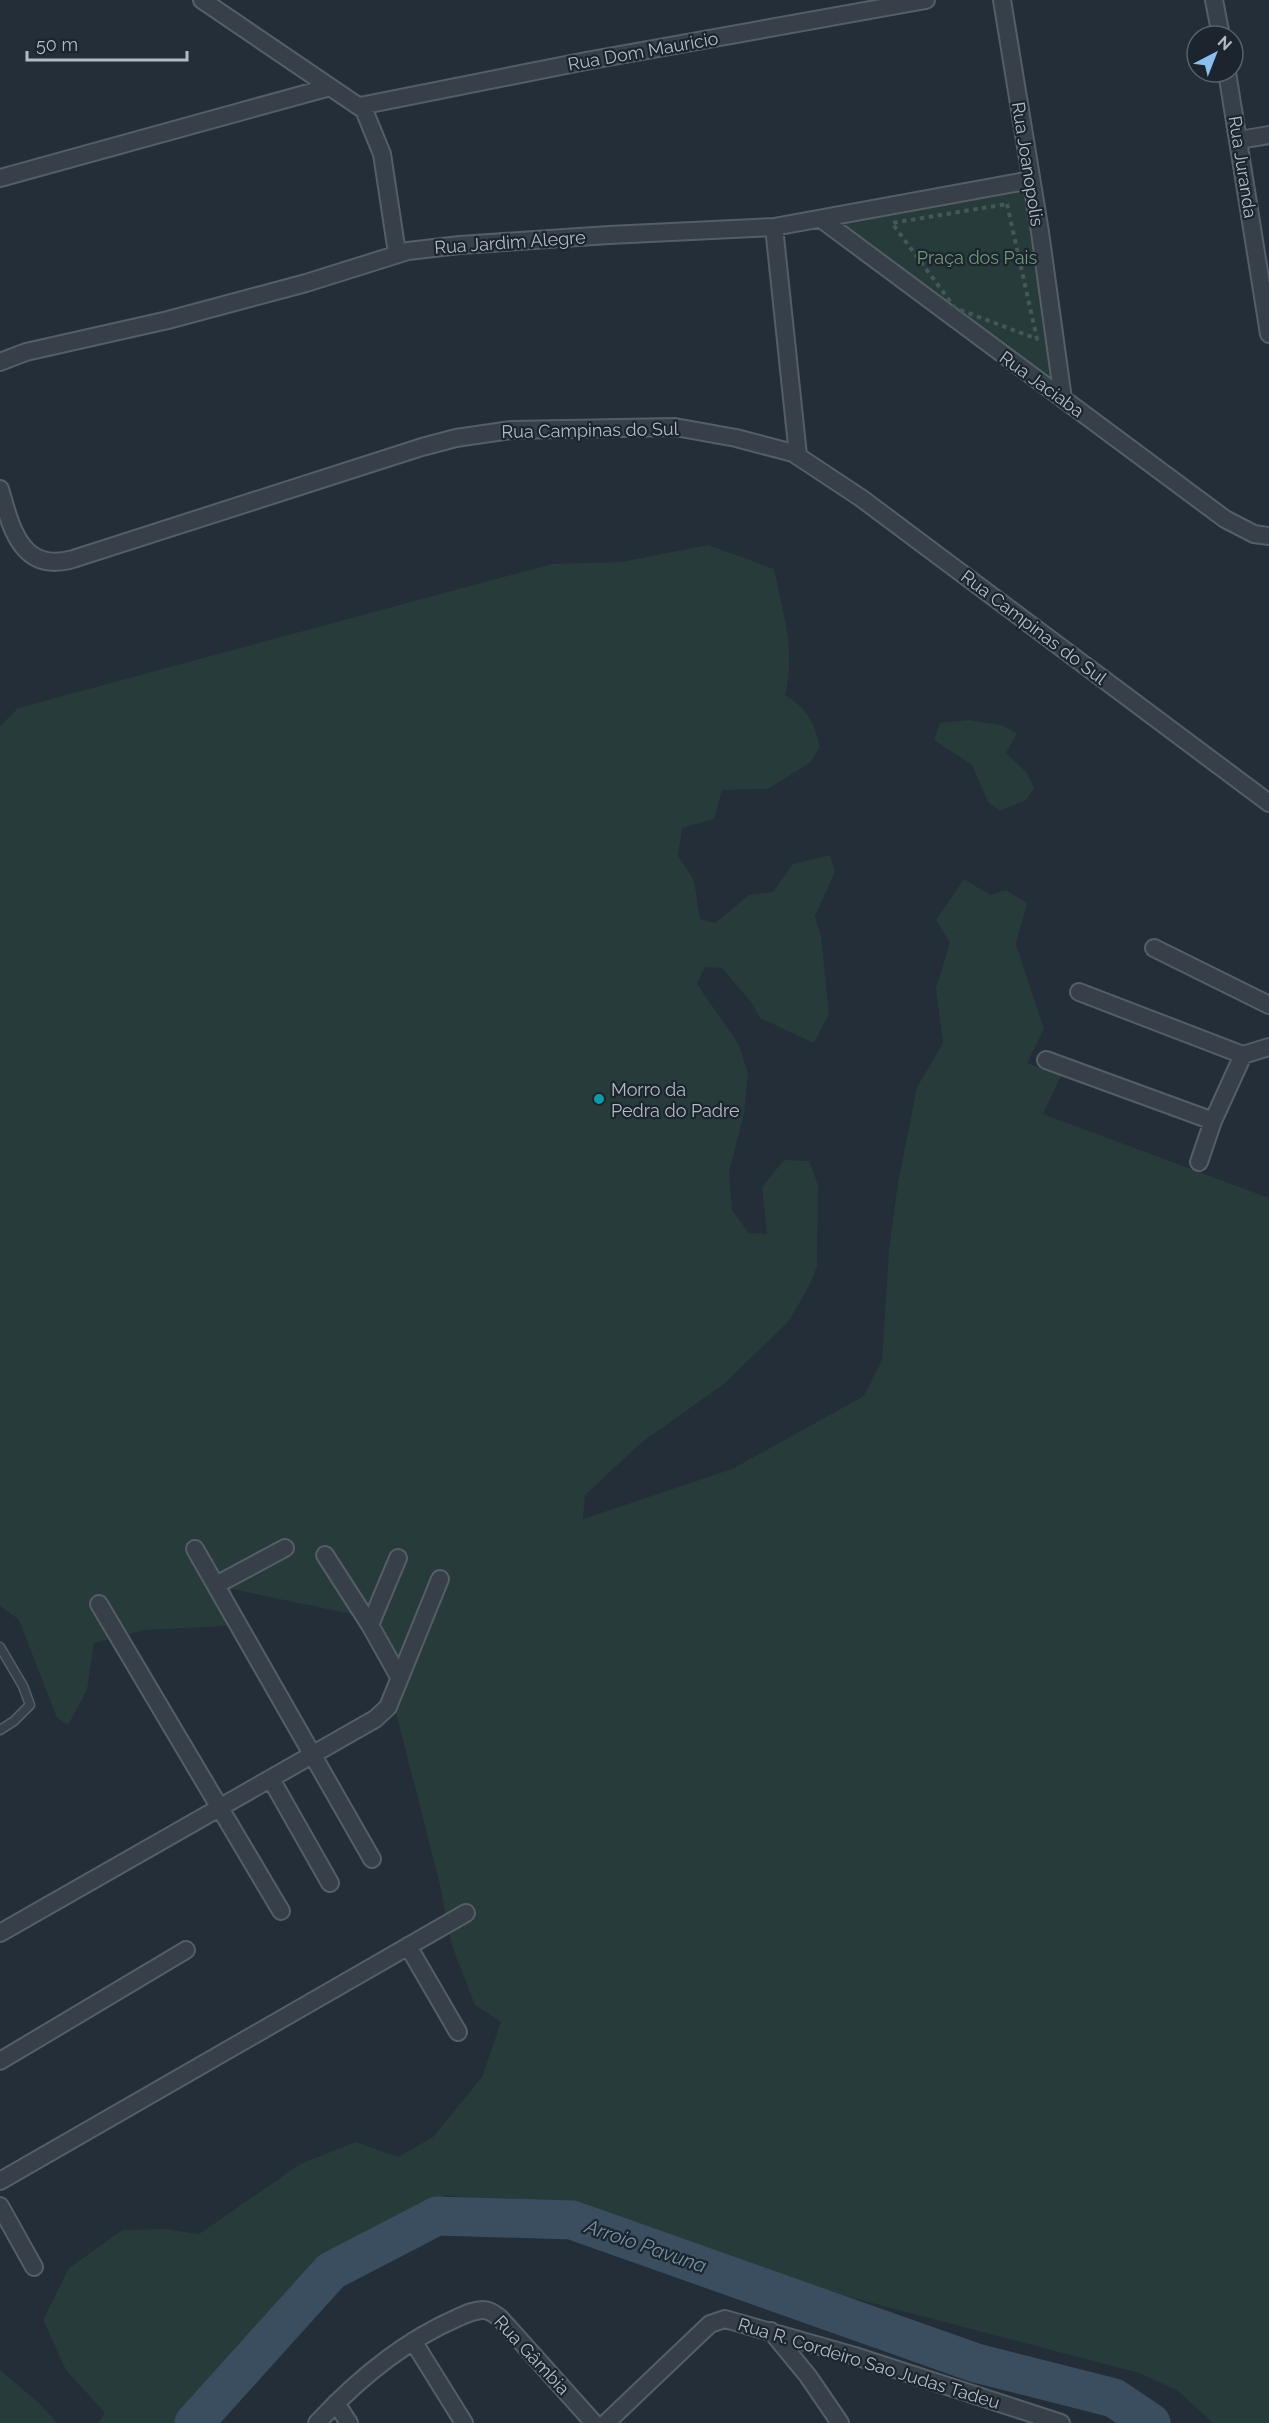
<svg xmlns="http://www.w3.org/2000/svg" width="1269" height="2423" font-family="Raleway,sans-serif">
  <rect width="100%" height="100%" fill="#232e38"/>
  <path fill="#263b3a" d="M 1027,183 L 1066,398 L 821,220 Z
    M 708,545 L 774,569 C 783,613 796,650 785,695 C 807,708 814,722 820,747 L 811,762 L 768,789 L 722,790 L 714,819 L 682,828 L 678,856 L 694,880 L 700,919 L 715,923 L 749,895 L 773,892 L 793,864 L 830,855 L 835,872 L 815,916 L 821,936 L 829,1014 L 814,1043 L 760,1018 L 751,1002 L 722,968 L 705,967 L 697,984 L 738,1043 L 748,1073 L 744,1114 L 729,1172 L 732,1210 L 749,1233 L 767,1234 L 762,1187 L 784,1160 L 809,1161 L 818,1185 L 817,1267 L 808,1288 L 789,1321 L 724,1384 L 641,1443 L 585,1495 L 583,1519 L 732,1469 L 864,1396 L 882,1360 L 889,1250 L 898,1183 L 917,1087 L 943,1043 L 936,988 L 950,943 L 936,920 L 964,879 L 990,895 L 1006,890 L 1027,903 L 1016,944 L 1044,1029 L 1027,1063 L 1061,1076 L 1043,1114 L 1269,1198 L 1269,2423 L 1213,2423 L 1177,2390 L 1139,2373 L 803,2285 L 620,2226 L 555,2209 L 446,2195 L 357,2240 L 315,2269 L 177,2423 L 98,2423 L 105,2413 L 66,2370 L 43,2320 L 69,2268 L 122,2230 L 165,2229 L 199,2234 L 300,2164 L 356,2142 L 398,2157 L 433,2137 L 482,2077 L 501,2022 L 475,2005 L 452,1946 L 439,1881 L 391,1693 L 379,1620 L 232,1589 L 226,1626 L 145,1630 L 94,1643 L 87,1690 L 68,1725 L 57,1718 L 19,1620 L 0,1606 L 0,726 L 18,708 L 552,564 L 621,562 Z
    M 969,720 L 1001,725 L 1017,733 L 1006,753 L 1027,773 L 1034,788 L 1026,800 L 1000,811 L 988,802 L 972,765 L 934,740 L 940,723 Z
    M 0,2370 L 39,2403 L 57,2423 L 0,2423 Z"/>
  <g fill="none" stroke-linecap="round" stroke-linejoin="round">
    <path stroke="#3a4e60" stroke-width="39" d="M 194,2423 L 331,2271 L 437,2216 L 572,2220 L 976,2363 L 1114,2398 L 1151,2423"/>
    <defs>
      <path id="service" d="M 0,1647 L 23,1686 L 30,1705 L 14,1721 L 0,1730"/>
      <path id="minor" d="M 202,0 L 364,110 L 382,154 L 397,253
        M 1002,0 L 1040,232 L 1063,399
        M 1214,0 L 1221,36
        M 1227,72 L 1269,334
        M 360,106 L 586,61 L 926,0
        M 1239,140 L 1269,135
        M 0,178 L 330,87
        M 821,219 L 1225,519 L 1254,534 L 1269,536
        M 774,227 L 798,455
        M 0,362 L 26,352 L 168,320 L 306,283 L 408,251 L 460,245 L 609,235 L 774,227 L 1031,180
        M 0,489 C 11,527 21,574 73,559 L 422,447 L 456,438 L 511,430 L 675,427 L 736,438 L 793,453 L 861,498 L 1269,803
        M 1154,948 L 1269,1005
        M 1079,992 L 1243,1055 L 1269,1047
        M 1046,1060 L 1213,1121
        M 1199,1162 L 1213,1121 L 1243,1055
        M 195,1549 L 372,1859
        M 325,1555 L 370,1625 L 399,1677
        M 216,1585 L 285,1548
        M 99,1604 L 281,1911
        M 370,1625 L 398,1558
        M 271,1779 L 330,1883
        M 0,1933 L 375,1719 L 388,1707 L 440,1579
        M 408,1946 L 458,2032
        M 0,2061 L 186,1950
        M 0,2181 L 466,1913
        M 0,2206 L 34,2267
        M 771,2331 L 808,2376 L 840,2423
        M 413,2341 L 464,2423
        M 336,2403 L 349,2423
        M 317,2423 C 356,2381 404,2341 457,2318 C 466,2314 474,2310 483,2310 C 490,2310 494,2314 500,2318 L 594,2423
        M 606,2423 L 710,2324 L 725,2319 L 855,2356 L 1061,2423"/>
    </defs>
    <use href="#service" stroke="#555e66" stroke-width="11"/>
    <use href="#minor" stroke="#555e66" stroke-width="20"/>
    <path stroke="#455758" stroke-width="4" stroke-dasharray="4.5 4.5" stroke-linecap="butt" d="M 1007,204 L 1037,339 L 955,308 L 892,223 Z"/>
    <use href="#service" stroke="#374048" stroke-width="8"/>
    <use href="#minor" stroke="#374048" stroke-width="16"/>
  </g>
  <circle fill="#0f9aa8" stroke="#1c252d" stroke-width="2" cx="599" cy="1099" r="6"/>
  <g text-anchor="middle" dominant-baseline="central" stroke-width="4.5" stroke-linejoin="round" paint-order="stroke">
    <g font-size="18" fill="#b2bbc4" stroke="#1c252d">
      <text transform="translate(643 51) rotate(-10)">Rua Dom Mauricio</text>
      <text transform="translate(1028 164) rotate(81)">Rua Joanopolis</text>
      <text transform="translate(1243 167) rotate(81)">Rua Juranda</text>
      <text transform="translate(510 242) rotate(-4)">Rua Jardim Alegre</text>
      <text transform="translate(1042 384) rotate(36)">Rua Jaciaba</text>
      <text transform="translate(590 430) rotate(-1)">Rua Campinas do Sul</text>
      <text transform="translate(1034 627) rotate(37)">Rua Campinas do Sul</text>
      <text transform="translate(532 2355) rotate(47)">Rua Gâmbia</text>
      <text transform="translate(869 2363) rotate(17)">Rua R. Cordeiro Sao Judas Tadeu</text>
    </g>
    <g font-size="18" fill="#729877" stroke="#1c252d">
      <text x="977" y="257">Praça dos Pais</text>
    </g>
    <g font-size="18" fill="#b2bbc4" stroke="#1c252d" text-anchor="start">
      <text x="611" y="1089">Morro da<tspan x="611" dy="21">Pedra do Padre</tspan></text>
    </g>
    <g font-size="20" font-style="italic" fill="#748fa6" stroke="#1c252d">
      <text transform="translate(646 2246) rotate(19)">Arroio Pavuna</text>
    </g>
  </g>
  <g transform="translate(1215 54) rotate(42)"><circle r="28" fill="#1c252d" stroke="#586169" stroke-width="1.5"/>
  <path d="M0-4.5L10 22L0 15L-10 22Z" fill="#8cbdef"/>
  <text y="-9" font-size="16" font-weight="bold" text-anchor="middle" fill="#b2bbc4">N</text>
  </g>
  <path d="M27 51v9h160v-9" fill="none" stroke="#b2bbc4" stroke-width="3"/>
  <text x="36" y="51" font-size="18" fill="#b2bbc4" stroke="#1c252d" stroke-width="4.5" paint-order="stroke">50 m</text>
</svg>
